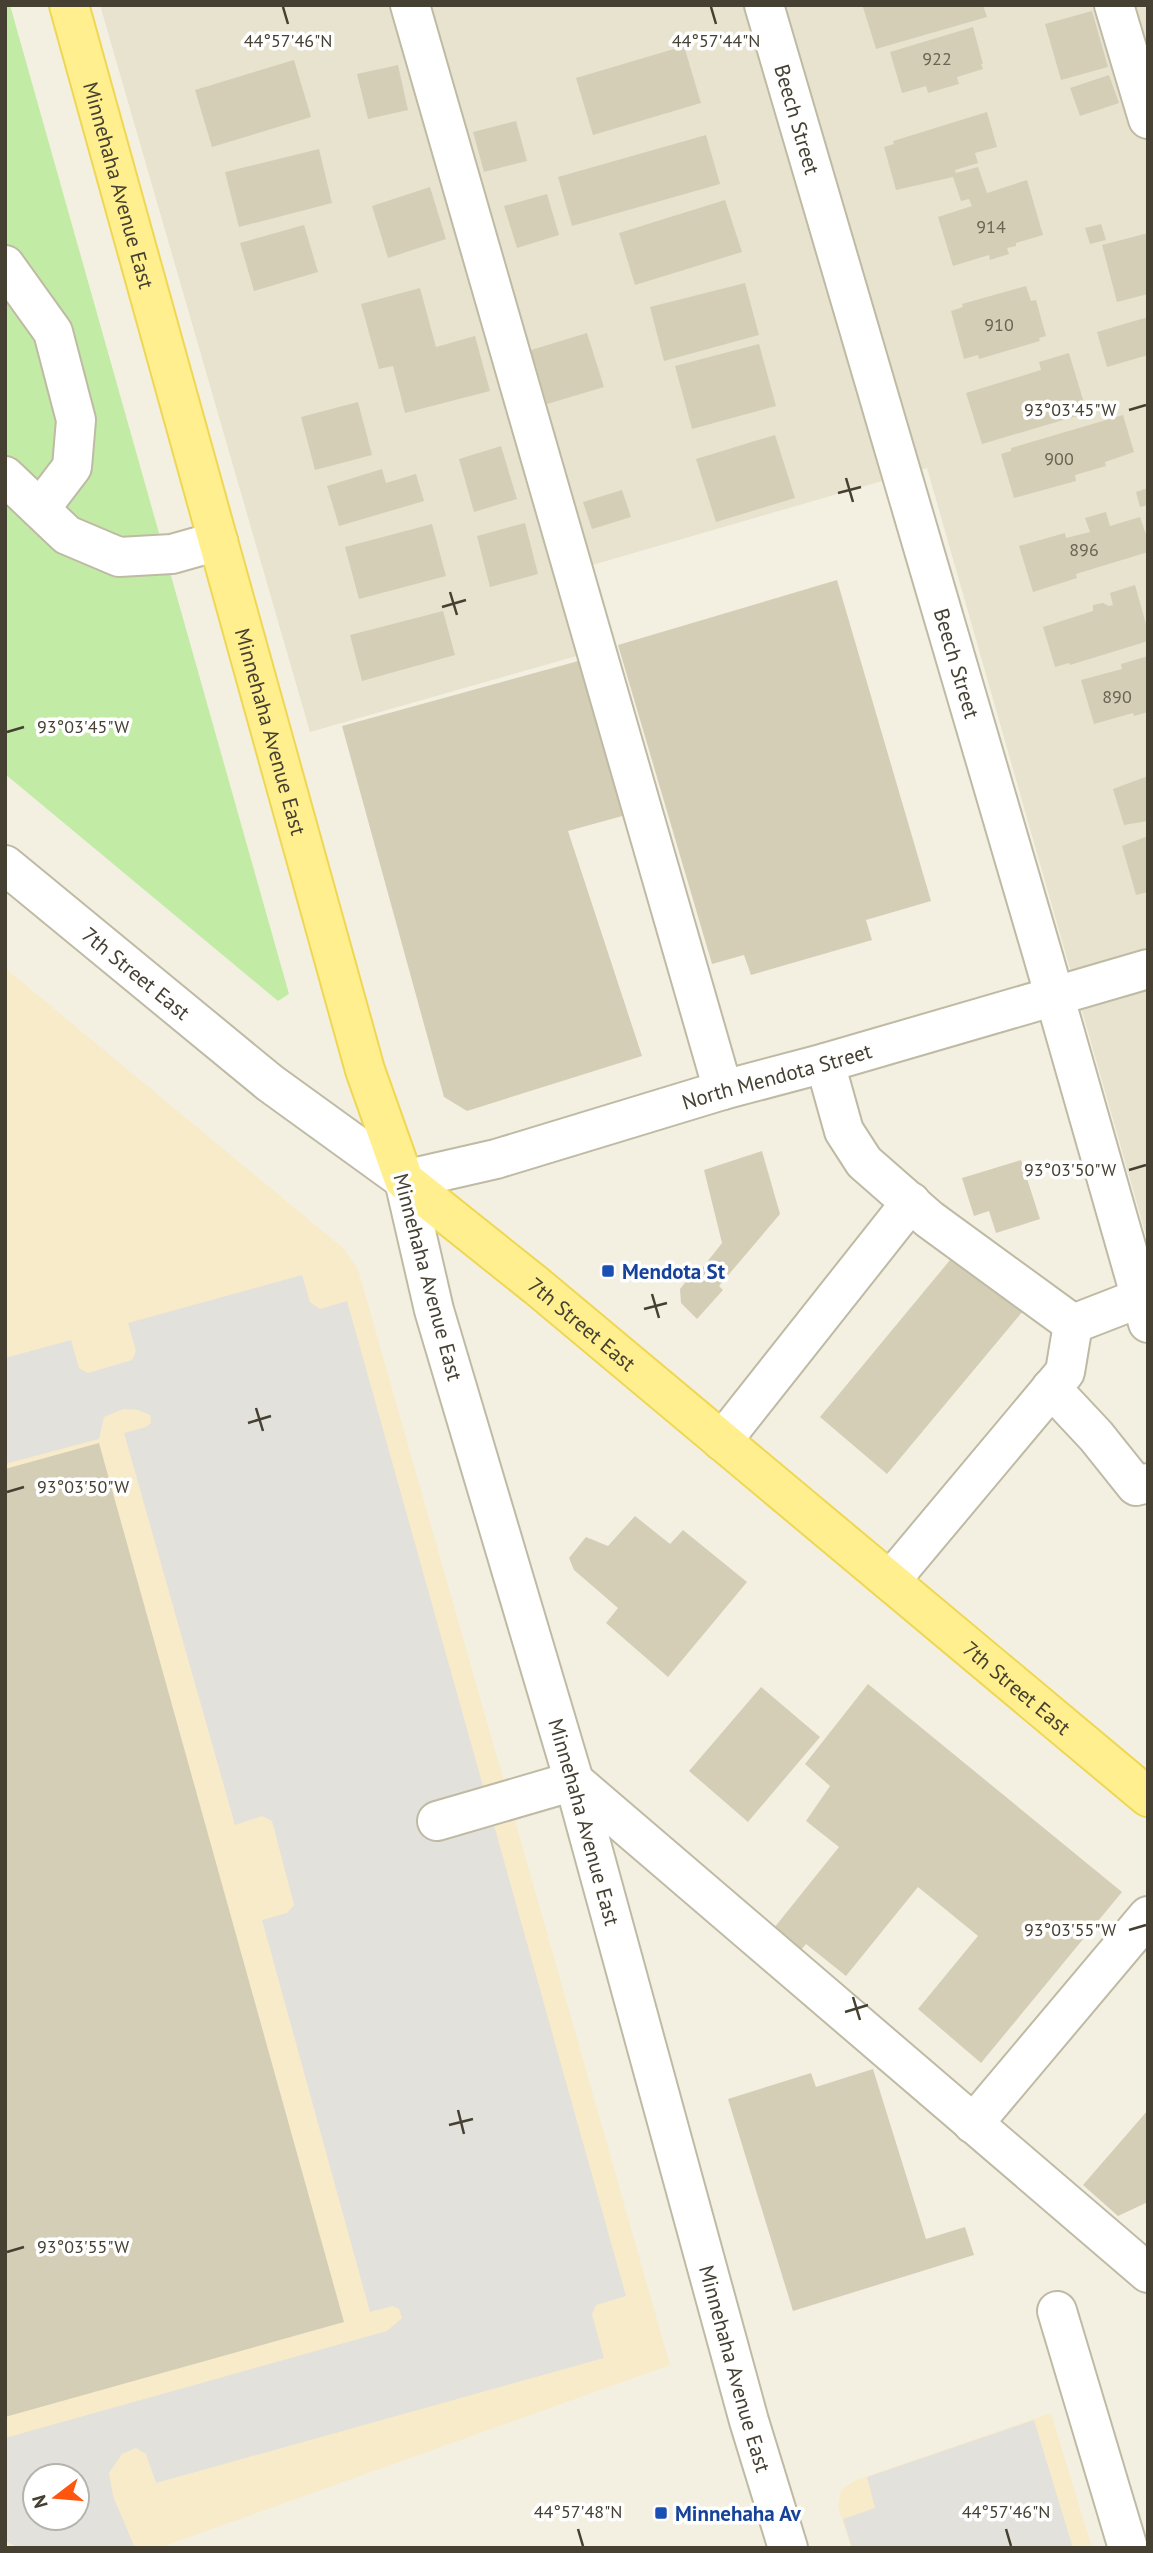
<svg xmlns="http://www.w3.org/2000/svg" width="1153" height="2553" font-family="'PT Sans',sans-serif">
  <rect width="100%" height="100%" fill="#f3f0e2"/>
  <path fill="#e7e3cf" d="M 100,5 L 1148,5 L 1148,1242 L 927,468 L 589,566 L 612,646 L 310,732 Z"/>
  <path fill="#f8ebca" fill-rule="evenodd" d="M 5,968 L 343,1248 L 358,1269 L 670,2365 L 159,2548 L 5,2548 ZM 35,2476 L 77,2476 L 77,2518 L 35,2518 Z
    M 1051,2413 L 1092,2548 L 851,2548 L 838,2507 L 841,2490 L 856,2480 Z"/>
  <path fill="#c2eca6" d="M 5,5 L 10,5 L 289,994 L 278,1001 L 5,774 Z"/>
  <path fill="#e3e1db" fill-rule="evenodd" d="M 302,1275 L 310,1302 L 320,1309 L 347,1301 L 626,2296 L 596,2305 L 592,2314 L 604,2358 L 156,2483 L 146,2454 L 136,2448 L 122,2454 L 109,2473 L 113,2496 L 135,2548 L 19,2548 L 5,2541 L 5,2438 L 387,2331 L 402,2318 L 399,2309 L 393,2306 L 370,2312 L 262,1920 L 287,1913 L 294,1905 L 272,1821 L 262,1816 L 235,1825 L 124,1433 L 146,1427 L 151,1423 L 150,1415 L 138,1410 L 123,1409 L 104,1417 L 99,1439 L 5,1464 L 5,1358 L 71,1340 L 79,1368 L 88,1373 L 132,1360 L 136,1351 L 128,1323 ZM 35,2476 L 77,2476 L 77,2518 L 35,2518 Z
    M 1034,2420 L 1073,2548 L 852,2548 L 843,2519 L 875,2508 L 867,2477 Z"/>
  <path fill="#d5ceb6" d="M 868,5 L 983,5 L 987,17 L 876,49 L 863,7 Z
    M 1092,11 L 1108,67 L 1061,80 L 1045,24 Z
    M 973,27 L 983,64 L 981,64 L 983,69 L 957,77 L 959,84 L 928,93 L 926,86 L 902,93 L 890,52 Z
    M 684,46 L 701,103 L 593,135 L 576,78 Z
    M 294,60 L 311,117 L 212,147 L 195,90 Z
    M 398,65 L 408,110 L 368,119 L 357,74 Z
    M 1109,75 L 1119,103 L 1080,116 L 1070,88 Z
    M 987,112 L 997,147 L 975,153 L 978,163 L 955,170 L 956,173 L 978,167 L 987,193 L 1027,180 L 1043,235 L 1016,243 L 1016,246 L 1007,248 L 1009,254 L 990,260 L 989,255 L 953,266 L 938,217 L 972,206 L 969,199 L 961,201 L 953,177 L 896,190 L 884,147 L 894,144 L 893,141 Z
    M 516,121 L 527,161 L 484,172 L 473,132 Z
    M 706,135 L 720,184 L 572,226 L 558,177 Z
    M 319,149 L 332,203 L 239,227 L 225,172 Z
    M 430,187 L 446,239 L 388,258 L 372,206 Z
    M 547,194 L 559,235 L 517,248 L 504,206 Z
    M 725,200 L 742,252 L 635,285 L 619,233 Z
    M 1101,224 L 1106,240 L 1090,244 L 1085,228 Z
    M 304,225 L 318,272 L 254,291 L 240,243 Z
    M 1148,233 L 1148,294 L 1117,302 L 1102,245 Z
    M 745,283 L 759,335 L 664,361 L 650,307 Z
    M 1026,286 L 1031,301 L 1036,300 L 1046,336 L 1039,338 L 1040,341 L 979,359 L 978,355 L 964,359 L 951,311 L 963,307 L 962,304 Z
    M 420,288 L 436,347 L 475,336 L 490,391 L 405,413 L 393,366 L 379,369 L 361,304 Z
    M 1148,317 L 1148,355 L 1107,367 L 1097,332 Z
    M 587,333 L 604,387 L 547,404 L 531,350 Z
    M 759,344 L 776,406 L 692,429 L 675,366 Z
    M 1069,353 L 1087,413 L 982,444 L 966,393 L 1041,370 L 1039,362 Z
    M 358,402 L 372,455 L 315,470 L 301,417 Z
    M 1123,415 L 1134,452 L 1105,462 L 1106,466 L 1075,475 L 1076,481 L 1014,498 L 1001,454 L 1011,451 L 1011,448 Z
    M 775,435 L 795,498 L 716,522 L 696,459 Z
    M 501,446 L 517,499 L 474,512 L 459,459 Z
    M 382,469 L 386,483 L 416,474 L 424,501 L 339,526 L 327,486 Z
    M 1148,488 L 1148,505 L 1140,507 L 1136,492 Z
    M 622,490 L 631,517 L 592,529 L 583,502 Z
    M 1106,512 L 1110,526 L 1140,517 L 1148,540 L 1148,552 L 1076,574 L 1077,578 L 1033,592 L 1019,546 L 1065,533 L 1066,538 L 1090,532 L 1085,518 Z
    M 525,523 L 538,574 L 490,587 L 477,536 Z
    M 432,524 L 446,576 L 359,599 L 345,547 Z
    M 837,580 L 931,901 L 866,920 L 872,940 L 751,975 L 744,955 L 712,964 L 618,645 Z
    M 1135,585 L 1148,631 L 1148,641 L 1070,665 L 1069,663 L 1055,667 L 1043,627 L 1093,611 L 1093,605 L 1103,603 L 1109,606 L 1113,605 L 1110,593 Z
    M 443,611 L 455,655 L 362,681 L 350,635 Z
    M 1148,656 L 1148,712 L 1134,716 L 1133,713 L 1094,724 L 1081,680 L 1122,669 L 1121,664 Z
    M 582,660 L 626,815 L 568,831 L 642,1056 L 467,1111 L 444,1097 L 342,726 Z
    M 1148,776 L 1148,821 L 1124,825 L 1113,789 Z
    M 1148,836 L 1148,892 L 1136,895 L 1122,846 Z
    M 762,1151 L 780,1214 L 719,1286 L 723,1290 L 697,1319 L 681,1303 L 680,1289 L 697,1268 L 700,1271 L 722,1243 L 704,1170 Z
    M 1021,1160 L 1040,1219 L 996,1233 L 989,1211 L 974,1216 L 962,1178 Z
    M 955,1254 L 1023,1311 L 887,1474 L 820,1417 Z
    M 99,1443 L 344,2322 L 5,2417 L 5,1469 Z
    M 635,1516 L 670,1544 L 683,1530 L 747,1582 L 668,1677 L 606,1623 L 618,1608 L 574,1570 L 569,1558 L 586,1537 L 608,1546 Z
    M 868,1684 L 1122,1892 L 981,2063 L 918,2009 L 978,1936 L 918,1887 L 846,1976 L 806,1944 L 801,1950 L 774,1928 L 839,1847 L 806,1821 L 830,1786 L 805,1764 Z
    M 761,1687 L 820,1737 L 748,1822 L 689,1771 Z
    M 873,2069 L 926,2239 L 965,2227 L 974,2255 L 793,2311 L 728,2099 L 811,2073 L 816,2087 Z
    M 1148,2110 L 1148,2202 L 1118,2216 L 1083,2185 Z"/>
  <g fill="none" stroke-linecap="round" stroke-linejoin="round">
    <defs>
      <g id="minor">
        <path d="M 410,5 L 723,1090"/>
        <path id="s1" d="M 764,5 L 1043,956 L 1148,1323"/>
        <path d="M 1114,5 L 1148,119"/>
        <path d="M 5,265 L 53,332 L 76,420 L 72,467 L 40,509"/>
        <path d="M 5,476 L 67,535 L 119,557 L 172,554 L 218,541"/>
        <path id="s2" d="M 5,865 L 270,1083 L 404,1180"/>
        <path d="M 825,1063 L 844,1131 L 864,1162 L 929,1219 L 1073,1324 L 1140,1298"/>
        <path id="s3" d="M 404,1180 L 434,1310 L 574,1781 L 749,2421 L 788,2548"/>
        <path id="s4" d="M 404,1180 L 496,1159 L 723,1090 L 825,1063 L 1148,969"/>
        <path d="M 1051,1388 L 1096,1436 L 1136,1486 L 1148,1483"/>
        <path d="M 722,1441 L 911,1202"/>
        <path d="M 890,1581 L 1065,1372 L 1073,1324"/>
        <path d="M 437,1821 L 574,1781 L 1148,2273"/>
        <path d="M 973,2124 L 1148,1916"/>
        <path d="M 1057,2311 L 1128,2548"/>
      </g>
      <g id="major">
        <path id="s5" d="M 69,5 L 365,1070 L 404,1180 L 538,1287 L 1148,1797"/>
      </g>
    </defs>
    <use href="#minor" stroke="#bfbaa4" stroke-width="42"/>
    <use href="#major" stroke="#efd754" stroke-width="42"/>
    <use href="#minor" stroke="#fff" stroke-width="38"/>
    <use href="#major" stroke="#ffef8f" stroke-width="38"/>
  </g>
  <path fill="none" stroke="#454032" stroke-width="2.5" d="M 283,7 L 288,24M 711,7 L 716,24M 1129,410 L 1146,405M 846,478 L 853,502M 838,493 L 861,487M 450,592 L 457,615M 442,607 L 466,600M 7,732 L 24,727M 1129,1170 L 1146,1165M 652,1294 L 659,1318M 644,1309 L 667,1303M 256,1408 L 263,1431M 248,1423 L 271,1416M 7,1492 L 24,1487M 1129,1930 L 1146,1925M 853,1997 L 860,2020M 845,2012 L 868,2005M 458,2110 L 464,2134M 449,2125 L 473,2119M 7,2252 L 24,2247M 578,2529 L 583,2546M 1006,2529 L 1011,2546"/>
  <g fill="#1a4fb4" stroke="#fff" stroke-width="2.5">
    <rect x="601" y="1264" width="14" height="14" rx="3.5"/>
    <rect x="654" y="2506" width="14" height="14" rx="3.5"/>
  </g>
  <g text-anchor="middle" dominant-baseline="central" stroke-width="7" stroke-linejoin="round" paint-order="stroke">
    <g font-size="18" fill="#696453">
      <text x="937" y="58">922</text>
      <text x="991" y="226">914</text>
      <text x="999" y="324">910</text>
      <text x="1059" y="458">900</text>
      <text x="1084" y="549">896</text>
      <text x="1117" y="696">890</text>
    </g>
    <g font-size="21" fill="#454032" stroke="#fff">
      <text stroke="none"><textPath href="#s1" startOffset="119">Beech Street</textPath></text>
      <text stroke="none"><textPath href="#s5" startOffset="187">Minnehaha Avenue East</textPath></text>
      <text stroke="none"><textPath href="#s1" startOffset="686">Beech Street</textPath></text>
      <text stroke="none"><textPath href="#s5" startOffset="754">Minnehaha Avenue East</textPath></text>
      <text stroke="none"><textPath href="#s2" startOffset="170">7th Street East</textPath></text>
      <text stroke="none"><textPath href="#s4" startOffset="387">North Mendota Street</textPath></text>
      <text transform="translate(428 1277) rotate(75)">Minnehaha Avenue East</text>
      <text stroke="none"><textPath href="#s5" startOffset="1451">7th Street East</textPath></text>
      <text stroke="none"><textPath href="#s5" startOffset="2018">7th Street East</textPath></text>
      <text stroke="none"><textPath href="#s3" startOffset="667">Minnehaha Avenue East</textPath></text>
      <text stroke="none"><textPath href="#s3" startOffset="1234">Minnehaha Avenue East</textPath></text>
    </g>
    <g font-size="21" font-weight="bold" fill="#164399" stroke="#fff" text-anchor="start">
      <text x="622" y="1271">Mendota St</text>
      <text x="675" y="2513">Minnehaha Av</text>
    </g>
  </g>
  <g font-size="18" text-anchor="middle" fill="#454032" stroke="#fff" stroke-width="7" stroke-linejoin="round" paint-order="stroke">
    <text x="288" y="47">44°57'46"N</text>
    <text x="716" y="47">44°57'44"N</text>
    <text x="1070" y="416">93°03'45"W</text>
    <text x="83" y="733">93°03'45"W</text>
    <text x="1070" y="1176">93°03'50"W</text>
    <text x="83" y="1493">93°03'50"W</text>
    <text x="1070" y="1936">93°03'55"W</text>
    <text x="83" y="2253">93°03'55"W</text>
    <text x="578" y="2518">44°57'48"N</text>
    <text x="1006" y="2518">44°57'46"N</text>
  </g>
  <rect width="1153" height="2553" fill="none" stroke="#454032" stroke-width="14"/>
  <g transform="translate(56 2497) rotate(254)"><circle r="33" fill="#ffffff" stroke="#b5b3ad" stroke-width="2"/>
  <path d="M0-5L12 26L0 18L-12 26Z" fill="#ff550d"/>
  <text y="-10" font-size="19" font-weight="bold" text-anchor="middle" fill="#454032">N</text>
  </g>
</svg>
